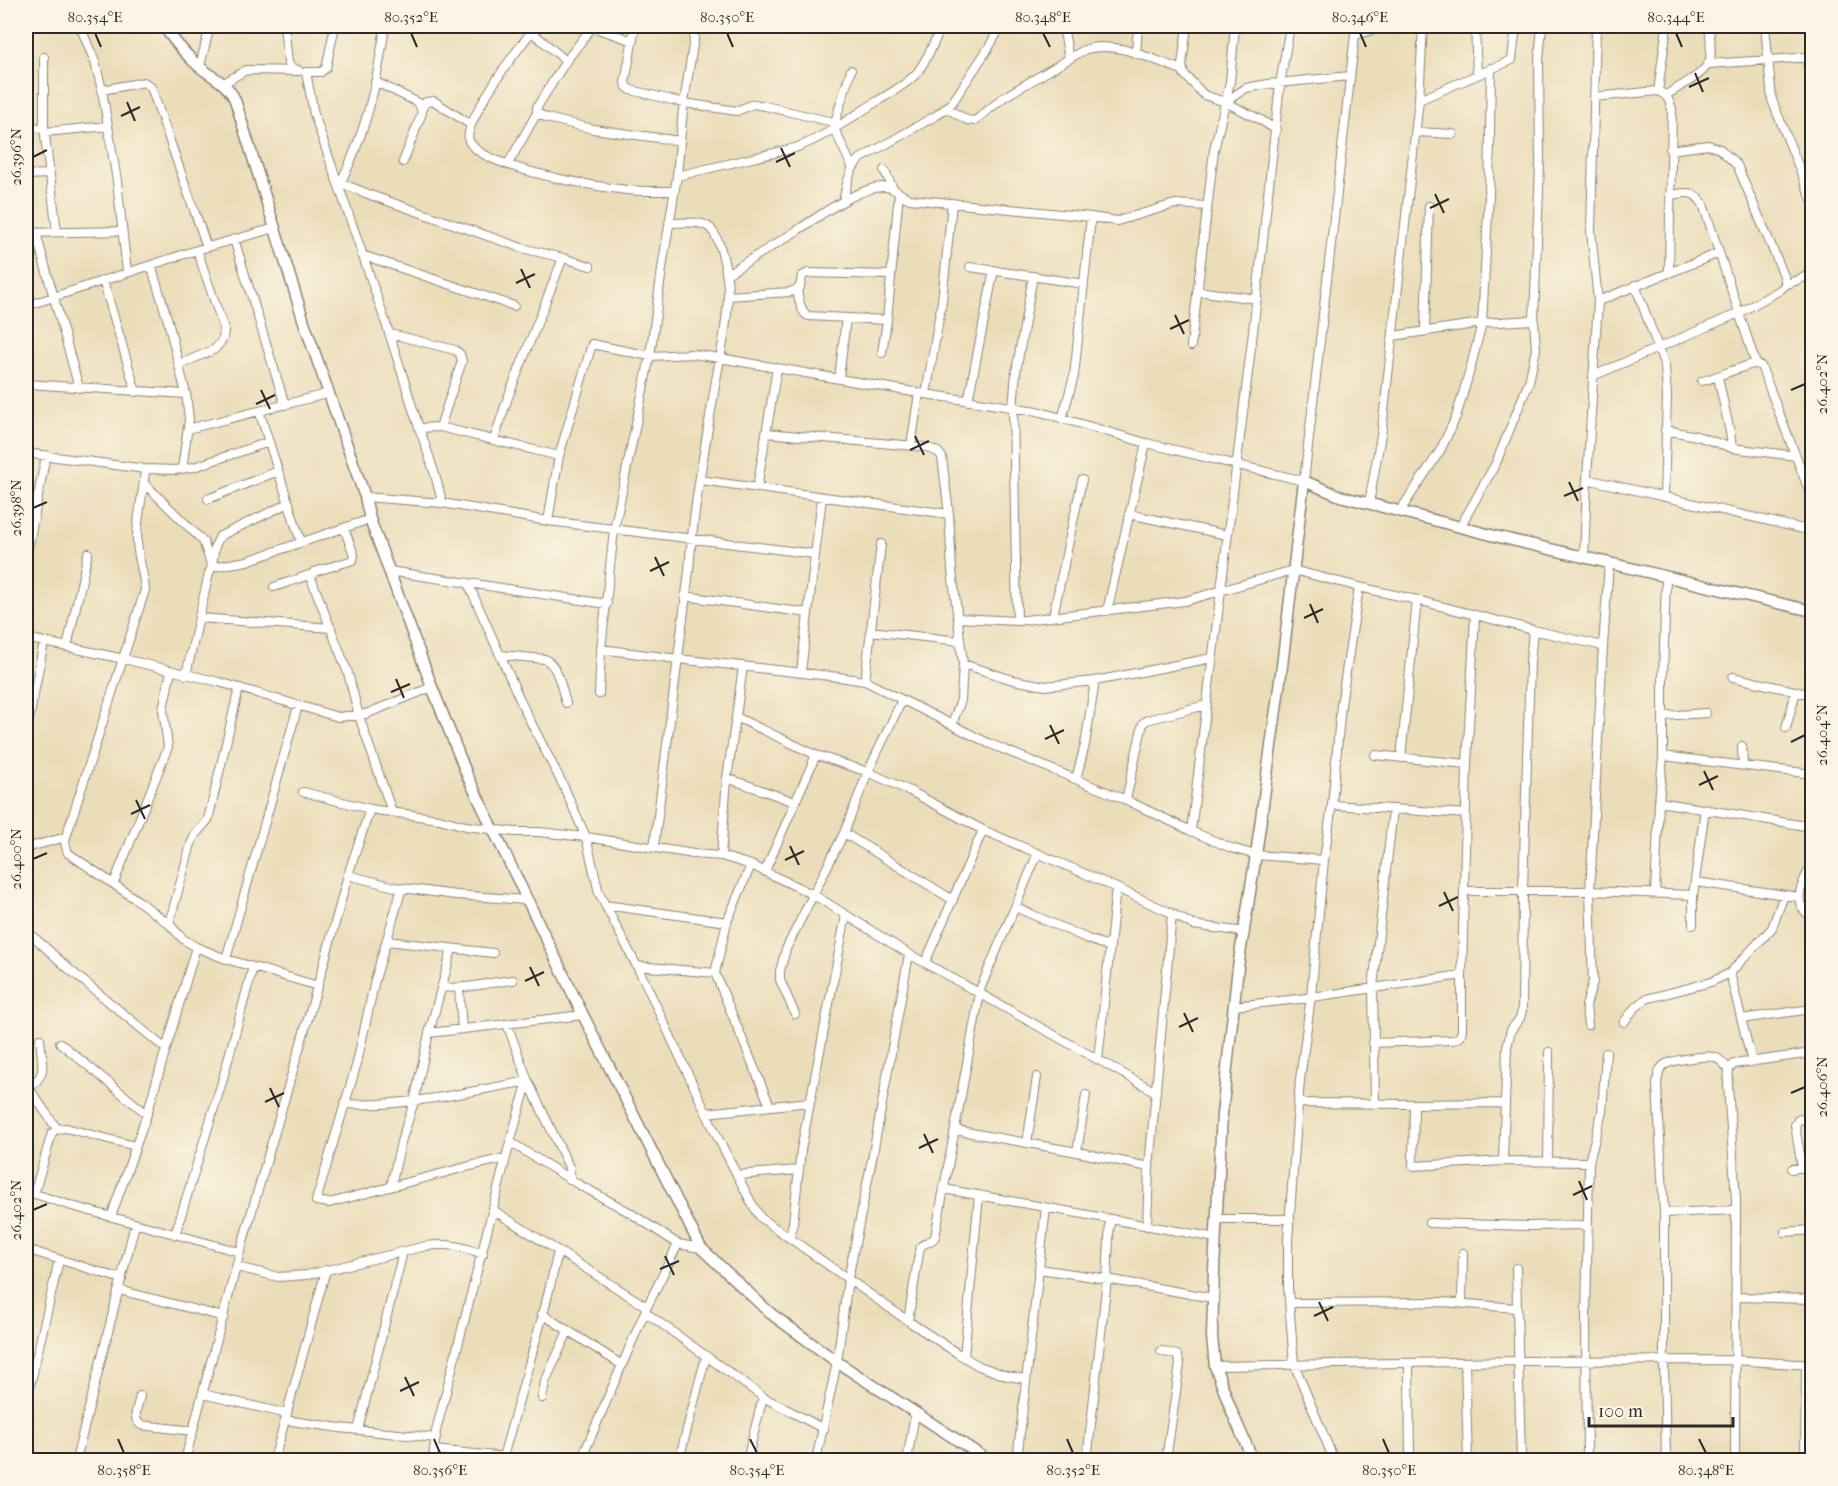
<svg xmlns="http://www.w3.org/2000/svg" width="1838" height="1486" font-family="'IM FELL French Canon',serif">
  <rect width="100%" height="100%" fill="#fcf5e5"/>
  <filter id="ink" filterUnits="userSpaceOnUse"><feTurbulence type="fractalNoise" baseFrequency=".0167" numOctaves="2"/><feDisplacementMap in="SourceGraphic" scale="12" xChannelSelector="R" yChannelSelector="G"/><feConvolveMatrix kernelMatrix="1 2 1 2 8 2 1 2 1" color-interpolation-filters="sRGB"/></filter>
  <filter id="wash" filterUnits="userSpaceOnUse"><feTurbulence type="fractalNoise" baseFrequency=".008" numOctaves="4" result="noise"/><feDisplacementMap in="SourceGraphic" scale="24" xChannelSelector="R" yChannelSelector="G"/><feGaussianBlur stdDeviation="1.35" result="paint"/><feColorMatrix in="noise" values="0 0 0 0 0 0 0 0 0 0 0 0 0 0 0 0 0 1.4 0 .05"/><feComposite in="paint" operator="in"/></filter>
  <g filter="url(#wash)">
    <rect width="100%" height="100%" fill="#ecddba"/>
  </g>
  <g filter="url(#ink)">
    <g fill="none" stroke-linecap="round" stroke-linejoin="round">
      <defs>
        <path id="minor" d="M 80,26 L 95,62 L 102,90 L 117,181 L 127,272
          M 284,26 L 288,62 L 290,67 L 298,70
          M 335,26 L 326,68 L 321,72 L 306,72 L 314,114 C 347,212 383,308 412,406 C 422,439 436,470 442,503
          M 537,26 C 523,40 461,124 469,141 C 481,167 591,186 619,189 C 637,192 656,191 674,191
          M 593,26 L 566,61 L 537,107 L 537,113 L 547,118 L 593,129 L 680,141
          M 593,26 L 598,29 L 633,41
          M 635,26 L 625,83 L 627,87 L 631,90 L 684,103 L 737,111 L 753,104 L 765,106 L 841,124
          M 1063,26 L 1069,59
          M 1187,26 L 1182,65 L 1184,74 L 1204,95 L 1225,102 L 1261,120 L 1276,130
          M 1475,26 L 1477,75
          M 1765,26 L 1772,100 L 1812,200
          M 532,32 L 566,61
          M 1355,35 L 1388,26
          M 1136,54 L 1138,26
          M 44,57 L 44,128 L 57,232
          M 1804,57 L 1812,72
          M 1708,64 L 1812,57
          M 200,66 L 210,26
          M 376,82 L 419,103 L 422,113 L 403,162
          M 224,83 L 246,70 L 299,71
          M 102,90 L 144,82 L 151,87 L 207,247
          M 1658,91 L 1667,26
          M 1666,95 C 1678,87 1707,74 1710,59 C 1712,49 1710,36 1709,26
          M 1594,97 L 1658,91 C 1667,95 1669,99 1672,109 L 1669,271
          M 1419,100 L 1423,26
          M 1225,102 L 1246,88 L 1268,84 L 1350,76
          M 422,108 L 426,102 L 434,101 L 471,125
          M 946,108 L 967,120 L 975,121 L 1004,97 L 1084,50 C 1114,39 1153,60 1182,70
          M 835,122 L 851,70
          M 26,127 L 44,128
          M 834,128 L 852,167
          M 45,132 L 108,126
          M 1416,132 L 1453,134
          M 508,164 L 537,113
          M 884,170 L 893,188
          M 26,175 L 50,174
          M 677,176 L 795,148 C 824,138 850,118 876,102 C 889,94 904,86 915,75 C 927,62 934,41 942,26
          M 341,183 L 373,196 L 522,248 L 563,258 L 590,266
          M 339,186 C 366,133 377,84 385,26
          M 1670,195 C 1687,193 1693,189 1703,204 L 1756,364
          M 843,201 C 847,185 848,171 860,159 L 937,115 L 952,103 L 989,47 L 1001,26
          M 26,233 L 122,231
          M 36,233 L 79,388
          M 234,239 L 285,405
          M 362,255 L 514,306
          M 151,265 L 168,321 L 186,394 L 189,419 L 182,469
          M 970,267 L 1084,284
          M 727,274 C 751,259 774,245 798,230 C 819,216 860,186 885,187 C 895,187 901,196 910,199 L 1091,217 L 1117,221 L 1175,204 L 1206,206
          M 103,280 L 136,392
          M 1635,285 L 1665,366 L 1667,396 L 1664,497
          M 1785,285 L 1812,274
          M 797,290 C 799,299 800,311 808,316 L 887,320
          M 1197,291 L 1257,299
          M 728,296 L 791,292 L 800,287 L 802,276 L 808,273 L 891,275
          M 1598,301 L 1719,253
          M 26,306 L 197,250 L 275,228
          M 1425,330 L 1429,206
          M 391,334 L 455,350 L 460,354 L 462,361 L 440,427
          M 1393,336 L 1482,323 L 1534,320
          M 1191,346 L 1214,150 L 1230,82 L 1235,26
          M 882,353 L 887,320 L 899,193
          M 179,365 L 215,349 L 223,339 L 224,329 L 197,250
          M 1593,376 L 1739,313 L 1780,290 L 1785,285 L 1785,278 L 1737,165 L 1720,149 L 1708,145 L 1670,150
          M 1718,377 L 1730,432 L 1732,448
          M 839,379 L 846,318
          M 1702,381 C 1713,379 1749,363 1756,364 C 1758,364 1759,366 1761,366 L 1812,498
          M 26,384 L 186,394
          M 926,394 L 942,301 L 952,203
          M 968,401 L 994,270
          M 259,411 L 301,542
          M 1062,419 L 1074,376 L 1091,217
          M 419,428 L 440,427 L 559,456
          M 188,429 L 330,393
          M 1665,430 L 1697,436 L 1732,448 L 1796,456
          M 766,433 L 926,447 L 938,452 L 942,457 L 949,514 L 952,570 L 963,664 L 961,700 L 952,724
          M 494,440 L 507,400 L 563,258
          M 911,446 L 919,393
          M 26,453 L 145,469 L 175,470 L 194,467 L 269,442
          M 145,469 C 144,492 137,516 137,539 C 137,557 144,572 145,590 L 66,837 L 65,843 L 68,853 L 137,900 L 169,924 L 183,939 L 196,947 L 226,959 L 318,986
          M 1587,479 L 1812,531
          M 700,480 L 949,514
          M 144,483 L 203,541 L 212,567
          M 757,488 L 777,368
          M 365,497 L 442,503 L 548,521 L 815,554
          M 208,499 L 278,471
          M 1369,503 L 1382,429 L 1419,100 L 1512,60 L 1516,26
          M 1400,511 L 1440,451 L 1456,417 L 1470,370 L 1482,323 L 1489,195 L 1491,68
          M 1129,514 L 1227,535
          M 548,521 L 559,456 L 592,344 L 650,356 L 692,354 L 720,358 L 919,393 L 1037,411 L 1146,443 L 1304,481 L 1356,26
          M 1460,527 L 1496,463 L 1529,382 L 1536,349 L 1534,320 L 1540,163 L 1539,60 L 1542,26
          M 344,528 L 354,555 L 353,560 L 314,572 L 311,578 L 348,673 L 359,716 L 392,812
          M 1584,558 L 1587,479 L 1598,301 L 1591,231 L 1596,26
          M 26,559 L 46,455
          M 212,564 L 215,546 L 220,536 L 289,503
          M 389,571 L 607,604
          M 468,583 L 525,711 L 564,787 L 586,837 L 599,893 L 645,982 L 717,1136 L 752,1204 L 761,1218 L 908,1321 L 957,1353 L 979,1366 L 1007,1376 L 1026,1379
          M 274,587 L 312,574
          M 685,596 L 808,613
          M 1107,611 L 1146,443
          M 1053,616 L 1082,480
          M 199,618 L 331,628
          M 958,618 L 1017,621 L 1185,601 L 1293,570 L 1359,587 L 1417,600 L 1533,630 L 1603,646 L 1609,564
          M 1017,621 L 1013,408 L 1016,372 L 1033,276
          M 870,631 L 960,641
          M 26,638 L 124,659 L 219,682 L 338,717 L 366,714 L 432,687
          M 67,647 L 88,553
          M 601,649 L 678,659 L 839,677 L 865,681 L 988,743 L 1126,800 L 1191,831 L 1231,848 L 1256,855 L 1324,860
          M 500,655 L 545,659 C 559,667 561,688 566,703
          M 963,664 L 1013,680 L 1045,686 L 1095,681 L 1212,658
          M 743,666 L 736,717 L 816,755 L 868,772 L 910,791 L 983,830 L 1088,875 L 1167,911 L 1193,925 L 1245,932
          M 801,672 L 822,497
          M 186,675 L 209,573 L 212,567 L 247,561 L 370,519
          M 1733,677 L 1812,695
          M 865,681 L 881,544
          M 599,694 L 601,649 L 614,530 L 650,356 L 663,262 L 677,176 L 683,109 L 696,26
          M 1663,716 L 1706,713
          M 1786,728 L 1796,691
          M 26,735 L 44,642
          M 1742,746 L 1743,765
          M 1375,755 L 1467,764
          M 1663,756 L 1812,774
          M 1401,758 L 1417,600
          M 727,778 L 795,802
          M 1076,779 L 1085,745 L 1095,681
          M 303,792 L 370,809 L 439,819 L 466,826 L 515,832 L 539,832 L 586,837 L 694,854 L 721,856 L 751,865 L 814,895 L 909,954 L 1156,1092
          M 1126,800 L 1143,723 L 1147,720 L 1206,705
          M 1659,802 L 1812,827
          M 1332,805 L 1466,814
          M 1191,831 L 1253,332 L 1280,84 L 1290,26
          M 844,833 L 953,900
          M 654,847 L 689,571 C 693,507 706,443 716,380 C 721,353 728,321 728,293 C 728,277 722,240 710,228 C 701,220 680,223 669,223
          M 26,848 L 66,837
          M 721,856 L 727,778 L 736,717
          M 1812,863 C 1804,883 1788,901 1812,917
          M 765,871 L 816,755
          M 348,875 L 395,887 L 456,895 L 526,900
          M 1696,882 L 1799,897
          M 114,883 L 168,747 L 163,709 L 171,671
          M 402,888 L 375,980 L 357,1063 L 316,1201 L 329,1203 L 470,1166 L 506,1158
          M 1464,891 L 1590,891 L 1693,895
          M 1655,894 L 1659,802 L 1663,756 L 1663,679 L 1666,578
          M 605,905 L 727,922
          M 1015,907 L 1088,939 L 1110,947
          M 169,924 L 191,844 L 195,835 L 208,820 L 239,688
          M 1693,925 L 1693,895 L 1705,809
          M 26,930 L 69,969 L 166,1049
          M 387,941 L 493,953
          M 226,959 L 298,706
          M 925,963 L 983,830
          M 637,966 L 715,973 L 770,1106
          M 715,973 L 727,922 L 751,865
          M 1730,973 L 1752,1062
          M 1462,975 L 1467,764 L 1475,616
          M 441,987 C 465,990 489,982 513,980
          M 459,988 L 462,1029
          M 1234,1006 L 1299,999 L 1462,975 L 1462,1030 L 1460,1037 L 1453,1040 L 1373,1043
          M 795,1014 L 780,980 L 780,971 L 786,949 L 844,833 L 868,772 L 902,700
          M 1741,1019 L 1812,1009
          M 1624,1022 L 1634,1009 L 1646,999 L 1711,982 L 1730,973 L 1772,928 L 1784,895
          M 507,1024 L 528,1081 L 569,1167 L 571,1180
          M 1588,1025 L 1586,1006 L 1593,981 L 1590,891 L 1603,646
          M 429,1033 L 583,1015
          M 60,1043 L 147,1114
          M 1098,1060 L 1116,888
          M 29,1088 L 57,1129
          M 26,1090 C 49,1075 42,1064 40,1039
          M 1298,1103 L 1414,1104 L 1505,1103
          M 345,1104 C 407,1107 467,1092 528,1081 L 510,1142 L 436,1431 L 433,1460
          M 1375,1104 L 1373,987 L 1393,809
          M 1414,1104 L 1413,1166 L 1503,1161 L 1589,1162
          M 706,1113 L 810,1102
          M 955,1130 L 1077,1152 L 1149,1167
          M 510,1142 L 576,1183 L 629,1212 L 678,1244 L 701,1248
          M 1027,1143 L 1037,1077
          M 1077,1152 L 1086,1095
          M 1503,1161 L 1507,1047 L 1511,1030 L 1520,1018 L 1522,1011 L 1523,891 L 1530,663 L 1533,630
          M 1548,1162 L 1549,1052
          M 1802,1168 L 1795,1125 L 1798,1120 L 1812,1117
          M 1792,1169 L 1812,1166
          M 737,1175 L 799,1170
          M 391,1186 L 401,1142 L 414,1102 L 429,1033 L 452,949
          M 944,1189 L 1216,1238
          M 26,1191 L 72,1206 L 240,1252
          M 34,1194 L 52,1133 L 57,1129 L 66,1128 L 135,1146
          M 493,1210 L 647,1307
          M 1664,1213 L 1736,1210
          M 111,1217 L 147,1114 L 196,947
          M 1217,1219 L 1290,1219
          M 1429,1223 L 1528,1226 L 1587,1225
          M 1147,1226 L 1149,1167 L 1172,914
          M 1785,1232 L 1812,1230
          M 175,1235 L 222,1082 L 253,967
          M 789,1237 L 793,1223 L 801,1150 L 846,915
          M 26,1249 L 122,1279
          M 237,1267 L 278,1277 L 307,1275 L 426,1246 C 450,1243 460,1246 483,1254
          M 1516,1268 L 1521,1460
          M 1039,1269 L 1107,1279 L 1213,1298
          M 119,1290 L 224,1317
          M 1735,1297 L 1812,1299
          M 1290,1303 L 1443,1302 L 1516,1308
          M 1462,1304 L 1463,1253
          M 645,1312 L 763,1397 L 824,1429
          M 542,1314 L 622,1365
          M 908,1321 L 920,1247 C 924,1242 931,1243 935,1237 L 981,987 L 1038,853
          M 1161,1351 L 1177,1355 L 1180,1364 L 1166,1460
          M 964,1357 L 979,1195
          M 1465,1362 L 1468,1460
          M 1409,1363 L 1410,1460
          M 1215,1366 L 1519,1361 L 1734,1360 L 1812,1365
          M 203,1394 L 287,1414
          M 140,1396 C 138,1406 131,1418 141,1425 L 193,1431
          M 542,1398 L 545,1382 L 568,1331
          M 26,1403 L 59,1260
          M 285,1420 L 340,1428 L 436,1438
          M 358,1430 L 403,1252
          M 434,1450 L 536,1460
          M 503,1457 L 545,1307 L 558,1252
          M 76,1460 L 135,1224
          M 185,1460 L 240,1252 L 325,960 L 348,875 L 370,809
          M 274,1460 L 326,1270
          M 581,1460 L 647,1307 L 678,1244
          M 679,1460 L 706,1356
          M 747,1460 L 763,1397
          M 816,1460 L 837,1362 L 848,1279 L 872,1159 L 909,954
          M 907,1460 L 915,1414
          M 1017,1460 L 1046,1208
          M 1087,1460 L 1107,1279 L 1110,1220
          M 1334,1460 L 1294,1364 L 1288,1288 L 1288,1239 L 1300,1080 L 1311,996 L 1324,860 L 1332,805 L 1341,705 L 1359,587
          M 1503,1460 L 1521,1460
          M 1587,1460 L 1586,1318 L 1589,1162 L 1602,1112 L 1606,1053
          M 1666,1460 L 1664,1361 L 1664,1213 L 1657,1084 C 1658,1078 1658,1070 1663,1066 C 1669,1060 1706,1055 1714,1057 C 1720,1058 1724,1065 1729,1069
          M 1735,1460 L 1736,1200 L 1728,1086 L 1729,1069 L 1734,1064 L 1812,1053
          M 1805,1460 L 1806,1365"/>
        <path id="tertiary" d="M 164,26 C 172,39 183,51 194,62 C 208,76 226,80 235,100 L 305,325 L 365,497 L 370,519 L 432,687 L 467,775 L 583,1015 L 701,1248 L 770,1313 L 837,1362 L 988,1460
          M 1253,1460 L 1232,1412 L 1215,1366 L 1212,1337 L 1214,1270 L 1222,1114 L 1238,967 L 1256,855 L 1282,666 L 1304,481 L 1340,496 L 1499,537 L 1812,611"/>
      </defs>
      <use href="#minor" stroke="#8c8472" stroke-width="10"/>
      <use href="#tertiary" stroke="#8c8472" stroke-width="13"/>
      <use href="#minor" stroke="#fff" stroke-width="8"/>
      <use href="#tertiary" stroke="#fff" stroke-width="10"/>
    </g>
  </g>
  <path fill="none" stroke="#2b2b2b" stroke-width="2" d="M 95,33 L 101,47M 411,33 L 417,47M 727,33 L 733,47M 1043,33 L 1050,47M 1360,33 L 1366,47M 1676,33 L 1682,47M 1695,73 L 1703,92M 1689,87 L 1709,78M 127,102 L 135,121M 121,116 L 140,107M 781,148 L 790,167M 33,157 L 47,150M 776,162 L 795,153M 1435,194 L 1444,213M 1430,208 L 1449,199M 521,269 L 530,288M 516,283 L 535,274M 1175,315 L 1184,334M 1170,329 L 1189,320M 261,390 L 270,409M 1791,390 L 1805,384M 256,404 L 275,395M 915,436 L 924,455M 910,450 L 929,441M 1569,482 L 1578,501M 1564,496 L 1583,488M 33,508 L 47,502M 655,557 L 664,576M 650,571 L 669,562M 1310,604 L 1318,623M 1304,618 L 1323,609M 396,679 L 404,698M 391,692 L 410,684M 1050,725 L 1059,744M 1045,739 L 1064,730M 1791,742 L 1805,735M 1704,771 L 1713,790M 1699,785 L 1718,776M 136,800 L 145,819M 131,814 L 150,805M 790,846 L 799,865M 33,859 L 47,853M 785,860 L 804,851M 1444,892 L 1453,911M 1439,906 L 1458,897M 530,967 L 539,986M 525,981 L 544,972M 1184,1013 L 1193,1032M 1179,1027 L 1198,1018M 270,1088 L 279,1107M 1791,1093 L 1805,1087M 265,1102 L 284,1093M 924,1134 L 933,1153M 919,1148 L 938,1139M 1579,1181 L 1587,1200M 1573,1195 L 1592,1186M 33,1210 L 47,1204M 665,1256 L 674,1275M 660,1269 L 679,1261M 1319,1302 L 1328,1321M 1314,1316 L 1333,1307M 405,1377 L 414,1396M 400,1391 L 419,1382M 118,1439 L 124,1453M 434,1439 L 440,1453M 750,1439 L 757,1453M 1067,1439 L 1073,1453M 1383,1439 L 1389,1453M 1699,1439 L 1706,1453"/>
  <rect width="1838" height="1486" fill="none" stroke="#fcf5e5" stroke-width="66"/>
  <path d="M1589 1417v9h144v-9" fill="none" stroke="#2b2b2b" stroke-width="3"/>
  <text x="1598" y="1417" font-size="18" fill="#2b2b2b" stroke="#fcf5e5" stroke-width="4.5" paint-order="stroke">100 m</text>
  <rect x="33" y="33" width="1772" height="1420" fill="none" stroke="#2b2b2b" stroke-width="2"/>
  <g font-size="15" text-anchor="middle" fill="#2b2b2b">
    <text x="95" y="22">80.354°E</text>
    <text x="411" y="22">80.352°E</text>
    <text x="727" y="22">80.350°E</text>
    <text x="1043" y="22">80.348°E</text>
    <text x="1360" y="22">80.346°E</text>
    <text x="1676" y="22">80.344°E</text>
    <text transform="translate(16 157) rotate(-90)" y="5">26.396°N</text>
    <text transform="translate(1822 384) rotate(-90)" y="5">26.402°N</text>
    <text transform="translate(16 508) rotate(-90)" y="5">26.398°N</text>
    <text transform="translate(1822 735) rotate(-90)" y="5">26.404°N</text>
    <text transform="translate(16 859) rotate(-90)" y="5">26.400°N</text>
    <text transform="translate(1822 1087) rotate(-90)" y="5">26.406°N</text>
    <text transform="translate(16 1210) rotate(-90)" y="5">26.402°N</text>
    <text x="124" y="1475">80.358°E</text>
    <text x="440" y="1475">80.356°E</text>
    <text x="757" y="1475">80.354°E</text>
    <text x="1073" y="1475">80.352°E</text>
    <text x="1389" y="1475">80.350°E</text>
    <text x="1706" y="1475">80.348°E</text>
  </g>
</svg>
